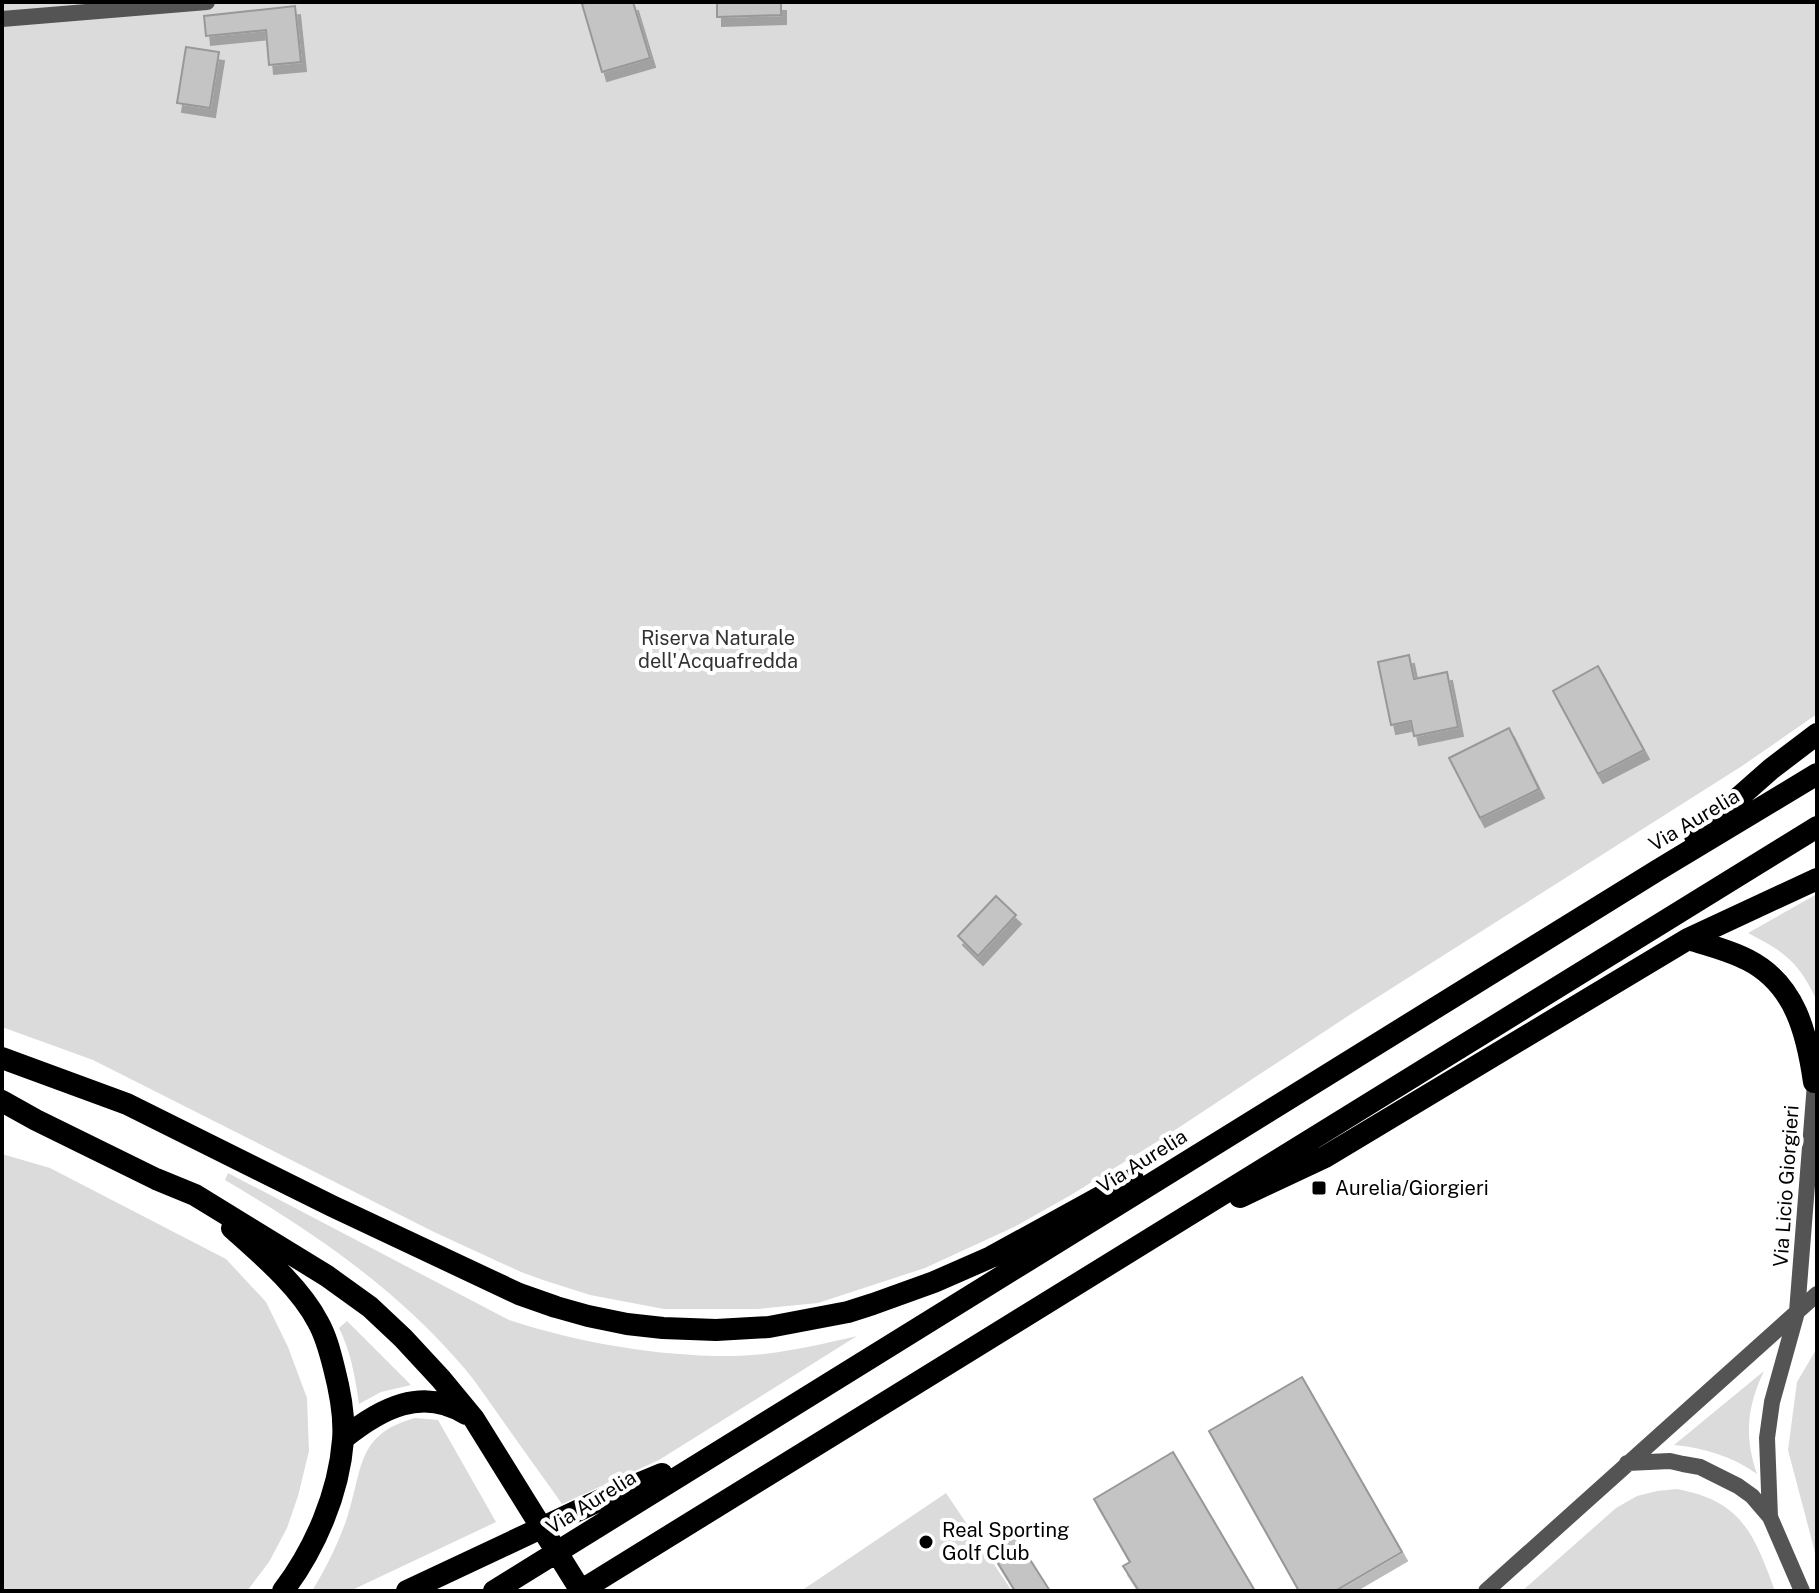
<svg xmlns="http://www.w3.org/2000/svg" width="1819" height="1593" font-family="'Public Sans',sans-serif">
  <defs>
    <filter id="shadow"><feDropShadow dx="5" dy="9" stdDeviation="0" flood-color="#0004"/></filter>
  </defs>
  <rect width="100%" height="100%" fill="#fff"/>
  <path fill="#dbdbdb" d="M 2,2 L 1817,2 L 1817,714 L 1742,766 L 1351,1014 L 1163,1138 L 1071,1195 L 1014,1227 L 925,1268 L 818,1303 L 758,1309 L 664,1309 L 590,1295 L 543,1280 L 521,1272 L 434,1232 L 93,1060 L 2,1027 Z
    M 1817,894 L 1817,1001 C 1799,962 1785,952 1748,933 Z
    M 2,1154 L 50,1168 L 226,1259 L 266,1302 L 288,1347 L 307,1398 L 309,1451 L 298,1496 L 287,1528 L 269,1562 L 247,1591 L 2,1591 Z
    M 228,1173 L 509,1320 C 579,1343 661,1357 735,1356 C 776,1355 818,1345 857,1336 L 659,1460 L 562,1504 C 541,1474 519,1444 498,1414 C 487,1399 477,1383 465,1369 C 396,1288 316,1234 225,1180 Z
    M 347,1321 L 411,1385 L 381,1392 L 359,1404 C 355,1377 351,1352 339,1328 Z
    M 1817,1348 L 1817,1560 L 1788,1450 L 1797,1382 Z
    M 1764,1371 C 1747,1407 1744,1436 1757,1474 C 1732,1456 1704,1448 1674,1445 Z
    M 415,1418 L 438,1420 L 496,1522 L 350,1591 L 312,1591 C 326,1568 338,1544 347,1518 C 363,1469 356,1434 415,1418 Z
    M 1677,1489 C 1742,1501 1754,1534 1775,1591 L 1522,1591 L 1616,1508 L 1637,1496 L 1657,1491 Z
    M 946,1493 L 1012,1591 L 801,1591 Z"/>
  <path fill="#c4c4c4" stroke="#989898" stroke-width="2" filter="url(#shadow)" d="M 588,2 L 633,2 L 650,58 L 602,72 L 582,4 Z
    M 717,2 L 781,2 L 781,15 L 717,17 Z
    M 295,6 L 301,62 L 269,65 L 266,30 L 206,36 L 204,16 Z
    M 186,47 L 219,52 L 210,108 L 177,103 Z
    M 1409,655 L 1414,679 L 1447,672 L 1458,727 L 1414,736 L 1411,721 L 1391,725 L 1378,662 Z
    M 1598,666 L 1644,750 L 1598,774 L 1553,691 Z
    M 1509,728 L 1539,789 L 1480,818 L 1449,758 Z
    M 996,896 L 1016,915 L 978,956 L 958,936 Z
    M 1302,1377 L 1402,1552 L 1335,1591 L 1299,1591 L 1209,1431 Z
    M 1173,1452 L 1255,1591 L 1139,1591 L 1123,1566 L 1130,1562 L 1094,1499 Z
    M 1015,1536 L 1050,1591 L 1015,1591 L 990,1550 Z"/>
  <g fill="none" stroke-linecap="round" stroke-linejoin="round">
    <path stroke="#545454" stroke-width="16" d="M 2,19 L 207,2"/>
    <path stroke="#545454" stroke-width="16" d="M 1627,1463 L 1670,1461 L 1683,1464 L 1700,1467 L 1738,1486 L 1752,1496 L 1770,1517 L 1802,1591
      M 1770,1517 L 1767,1438 L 1772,1402 L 1797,1312 L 1816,1071
      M 1486,1591 L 1817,1294"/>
    <path stroke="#000" stroke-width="22" d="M 1695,836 L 1771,769 L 1817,734
      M 1688,939 C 1708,945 1729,950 1748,960 C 1795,984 1807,1033 1814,1082
      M 2,1058 L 127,1104 L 332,1206 L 519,1294 L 556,1307 L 588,1316 L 627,1324 L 663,1328 L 716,1330 L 769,1327 L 848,1312 L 873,1304 L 934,1282 L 991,1257 L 1133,1179
      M 2,1101 L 36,1120 L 156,1179 L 195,1195 L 327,1276 L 370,1307 L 403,1338 L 441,1379 L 474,1419 L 581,1591
      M 1240,1197 L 1325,1157 L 1688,939 L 1817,879
      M 232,1228 C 261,1254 300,1287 318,1322 C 326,1336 330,1352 334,1368 C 340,1391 345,1416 343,1440 C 339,1493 315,1549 283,1591
      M 344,1438 C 380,1409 422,1386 466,1414
      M 407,1591 L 609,1496 L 662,1474
      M 494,1591 L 1658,870 L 1817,774
      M 580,1591 L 1817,827"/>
  </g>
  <g fill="#000" stroke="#fff" stroke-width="3">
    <rect x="1311" y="1180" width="16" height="16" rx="4"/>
    <circle cx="926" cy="1542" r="8"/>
  </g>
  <g text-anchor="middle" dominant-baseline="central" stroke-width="8" stroke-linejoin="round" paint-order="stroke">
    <g font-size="20" fill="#323232" stroke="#fff">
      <text x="718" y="638">Riserva Naturale<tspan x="718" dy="23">dell'Acquafredda</tspan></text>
    </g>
    <g font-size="20" fill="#000" stroke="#fff">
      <text transform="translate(1694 820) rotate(-31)">Via Aurelia</text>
      <text transform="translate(1142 1161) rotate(-32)">Via Aurelia</text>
      <text transform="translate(1786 1186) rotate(-86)">Via Licio Giorgieri</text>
      <text transform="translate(591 1502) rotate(-32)">Via Aurelia</text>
    </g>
    <g font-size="20" fill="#000" stroke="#fff" text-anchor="start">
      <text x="1335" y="1188">Aurelia/Giorgieri</text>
      <text x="942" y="1530">Real Sporting<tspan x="942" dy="23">Golf Club</tspan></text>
    </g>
  </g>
  <rect width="1819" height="1593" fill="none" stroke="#000000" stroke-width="8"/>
</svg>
